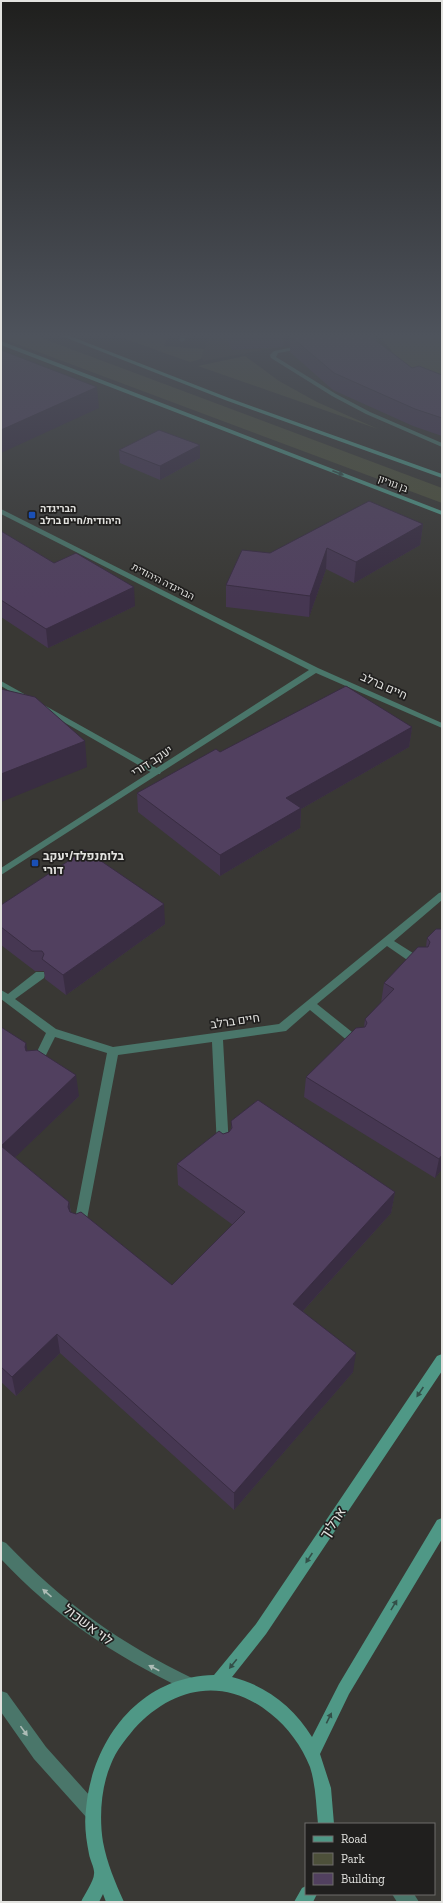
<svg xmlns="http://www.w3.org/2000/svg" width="443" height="1903" font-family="'Zilla Slab',Heebo,serif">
  <rect width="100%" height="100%" fill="#393834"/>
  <path fill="#444138" d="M 211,333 L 355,333 L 204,361 L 201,357 Z"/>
  <path fill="#4d503a" d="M 1,333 L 28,333 L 442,488 L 442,503 L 1,338 Z
    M 108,333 L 169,333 L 164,346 L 204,349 L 201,359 L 190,362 Z
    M 381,333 L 442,333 L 442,389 L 378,354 L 392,351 L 385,343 Z
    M 245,356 L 279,381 L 317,402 L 378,429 L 198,366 Z"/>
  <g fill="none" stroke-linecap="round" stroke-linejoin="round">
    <path fill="#4a766a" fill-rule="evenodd" d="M 182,333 L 188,333 L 185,340 L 182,342 L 179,340 Z
      M 365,333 L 371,333 L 382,347 L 381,348 L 377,348 Z
      M 303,345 L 305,346 L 305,348 L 278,353 L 276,357 L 336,394 L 370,412 L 442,443 L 442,447 L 366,414 L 332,396 L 271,358 L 270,355 L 274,351 Z
      M 1,681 L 160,770 L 161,772 L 160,774 L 154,774 L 1,686 Z"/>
    <path fill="#4a766a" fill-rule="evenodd" d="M 1,509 L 318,668 L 442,723 L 442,728 L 316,673 L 1,875 L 1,868 L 309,670 L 1,514 Z
      M 442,892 L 442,900 L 394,941 L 424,960 L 425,963 L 424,966 L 416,966 L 387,946 L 317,1004 L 362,1040 L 363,1043 L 362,1046 L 354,1046 L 310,1010 L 286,1031 L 223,1040 L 229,1147 L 227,1150 L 223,1152 L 219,1150 L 217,1147 L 212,1042 L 118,1055 L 86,1224 L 84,1228 L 80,1229 L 76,1228 L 74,1224 L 107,1053 L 55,1037 L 40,1067 L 32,1067 L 31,1064 L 46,1033 L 1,999 L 1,990 L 8,994 L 36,972 L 44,972 L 45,975 L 44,978 L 15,999 L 56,1029 L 113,1047 L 279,1024 L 439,893 Z
      M 1,1541 L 6,1543 C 62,1602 121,1644 194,1679 L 197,1684 L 194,1689 L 189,1692 L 184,1689 C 115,1656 53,1615 1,1559 Z
      M 1,1691 L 7,1693 L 46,1747 L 99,1806 L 101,1812 L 99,1818 L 93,1820 L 87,1818 L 34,1759 L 1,1712 Z
      M 392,1894 L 414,1894 L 419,1902 L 397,1902 Z"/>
    <path fill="#4f9886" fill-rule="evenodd" d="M 54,333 L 62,333 L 229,398 L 442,474 L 442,478 L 225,400 Z
      M 1,341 L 442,511 L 442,515 L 1,345 Z
      M 442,1354 L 442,1371 L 266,1634 L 232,1677 C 265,1685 294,1707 312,1737 L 339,1684 L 437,1520 L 442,1518 L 442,1539 L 349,1694 L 320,1754 L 331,1788 L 334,1824 L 318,1824 C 316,1805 316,1786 310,1767 C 302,1747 288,1727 271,1714 C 225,1676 173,1686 134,1729 C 125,1740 116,1751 111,1764 C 101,1787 99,1817 103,1842 C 107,1863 115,1882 124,1902 L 106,1902 L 103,1894 L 99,1902 L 81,1902 C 84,1895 94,1881 94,1874 C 95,1869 90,1860 89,1854 C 86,1839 84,1824 86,1809 C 92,1740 140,1676 214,1675 L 256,1624 L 437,1356 Z
      M 306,1886 L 306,1894 L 317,1894 L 313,1902 L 294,1902 L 302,1888 Z"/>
  </g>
  <path fill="#463752" d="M 224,333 L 366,333 L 412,368 L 442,375 L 442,436 L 413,426 L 333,390 L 290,352 L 290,346 L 283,347 L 232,350 Z
    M 200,445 L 200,458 L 160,480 L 120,463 L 119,450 Z
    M 423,524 L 420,545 L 354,583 L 326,569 L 309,617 L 226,607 L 226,585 L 270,553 Z
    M 1,531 L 54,563 L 135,606 L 48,648 L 1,617 Z
    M 412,727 L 409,747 L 301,809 L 300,828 L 220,876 L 138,812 L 137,793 L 220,752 Z
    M 1,905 L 165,924 L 66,995 L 45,979 L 44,971 L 35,971 L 1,945 Z
    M 442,929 L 442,1169 L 435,1178 L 304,1097 L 306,1077 L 364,1027 L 365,1019 L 381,1003 L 384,983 L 426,947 L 427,938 Z
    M 1,1027 L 79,1096 L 15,1157 L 69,1202 L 71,1212 L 172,1285 L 233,1225 L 178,1185 L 177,1164 L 223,1134 L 229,1132 L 231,1128 L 231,1121 L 395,1192 L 391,1213 L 303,1311 L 353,1372 L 234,1510 L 60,1353 L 16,1396 L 1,1382 Z"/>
  <path fill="#392d42" d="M 284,333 L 349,333 L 290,336 L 290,346 L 283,347 Z
    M 97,387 L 99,408 L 1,453 L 1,430 Z
    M 200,445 L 200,458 L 160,480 L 160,466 Z
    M 423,524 L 420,545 L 354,583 L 356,562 Z
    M 327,548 L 326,569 L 309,617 L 310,596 Z
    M 134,587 L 135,606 L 48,648 L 46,629 Z
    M 412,727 L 409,747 L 301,809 L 300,828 L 220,876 L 220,855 L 286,798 Z
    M 85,741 L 87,767 L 1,802 L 1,774 Z
    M 164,904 L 165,924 L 66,995 L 63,975 Z
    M 26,1043 L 30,1065 L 25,1047 Z
    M 76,1075 L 79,1096 L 5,1167 L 1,1146 Z
    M 442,1155 L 442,1169 L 435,1178 L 439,1159 Z
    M 395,1192 L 391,1213 L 292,1323 L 293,1304 Z
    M 69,1202 L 72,1223 L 68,1207 Z
    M 57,1334 L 60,1353 L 16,1396 L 12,1377 Z
    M 356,1353 L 353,1372 L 234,1510 L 234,1493 Z"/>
  <path fill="#51405f" stroke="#392d42" d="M 231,333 L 272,333 L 232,335 Z
    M 311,333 L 366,333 L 412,368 L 419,366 L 442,375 L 442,418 L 415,409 L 334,373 L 290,336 Z
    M 1,350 L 97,387 L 1,430 Z
    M 159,430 L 200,445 L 160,466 L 119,450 Z
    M 369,501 L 423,524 L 356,562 L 327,548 L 310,596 L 226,585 L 242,550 L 270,553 Z
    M 1,531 L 54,563 L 76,553 L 134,587 L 46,629 L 1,600 Z
    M 346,686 L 412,727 L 286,798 L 301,808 L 220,855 L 137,793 L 216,749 L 220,752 Z
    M 1,689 L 35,697 L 85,741 L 1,774 Z
    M 85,850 L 164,904 L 63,975 L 42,959 L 44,954 L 42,951 L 32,951 L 1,927 L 1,905 Z
    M 436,929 L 442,929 L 442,1155 L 439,1159 L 306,1077 L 356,1028 L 365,1027 L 367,1023 L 365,1019 L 394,989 L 384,983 L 418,947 L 428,947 L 430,942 L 427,938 Z
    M 1,1027 L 26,1043 L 25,1047 L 26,1051 L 37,1050 L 76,1075 L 1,1146 Z
    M 258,1100 L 395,1192 L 293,1304 L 356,1353 L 234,1493 L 57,1334 L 12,1377 L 1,1367 L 1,1146 L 69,1202 L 68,1207 L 70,1212 L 76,1214 L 81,1212 L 172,1285 L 245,1212 L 177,1164 L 219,1131 L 223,1134 L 229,1132 L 232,1128 L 231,1121 Z"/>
  <defs><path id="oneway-solid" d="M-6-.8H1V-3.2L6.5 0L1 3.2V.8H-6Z"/></defs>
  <g fill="#334f48">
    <use href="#oneway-solid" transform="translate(338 473) rotate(21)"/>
    <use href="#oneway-solid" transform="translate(420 1392) rotate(124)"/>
    <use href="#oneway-solid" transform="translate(309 1558) rotate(124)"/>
    <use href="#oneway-solid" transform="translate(394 1605) rotate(-59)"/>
    <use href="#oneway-solid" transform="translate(233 1664) rotate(129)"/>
    <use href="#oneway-solid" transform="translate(329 1718) rotate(-64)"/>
  </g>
  <g fill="#adbcb6">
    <use href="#oneway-solid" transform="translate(47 1593) rotate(-139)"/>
    <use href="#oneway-solid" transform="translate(154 1668) rotate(-153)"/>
    <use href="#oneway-solid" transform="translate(24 1731) rotate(54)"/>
  </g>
  <linearGradient id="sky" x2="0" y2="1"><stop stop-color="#1f1f1d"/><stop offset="0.56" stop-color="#4e535c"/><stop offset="1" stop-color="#4e535c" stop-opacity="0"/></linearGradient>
  <rect width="443" height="599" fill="url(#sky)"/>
  <g fill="#1a4fb4" stroke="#201f1e" stroke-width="1.5">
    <rect x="28" y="511" width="8" height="8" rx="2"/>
    <rect x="31" y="859" width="8" height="8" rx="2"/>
  </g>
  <g text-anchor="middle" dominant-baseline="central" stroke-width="3.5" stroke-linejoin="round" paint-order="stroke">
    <g font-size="10" fill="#e2e2df" stroke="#201f1e">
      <text transform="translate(393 484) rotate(21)">בן גוריון</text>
      <text transform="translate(163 582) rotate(27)">הבריגדה היהודית</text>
    </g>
    <g font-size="10" font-weight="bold" fill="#e2e2df" stroke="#201f1e" text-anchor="start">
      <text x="40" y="509">הבריגדה<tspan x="40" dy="12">היהודית/חיים ברלב</tspan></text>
    </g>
    <g font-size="12" fill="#e2e2df" stroke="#201f1e">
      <text transform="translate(384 686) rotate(24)">חיים ברלב</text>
      <text transform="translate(152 761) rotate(-33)">יעקב דורי</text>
      <text transform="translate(235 1021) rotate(-8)">חיים ברלב</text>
    </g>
    <g font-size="12" font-weight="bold" fill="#e2e2df" stroke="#201f1e" text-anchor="start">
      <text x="43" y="856">בלומנפלד/יעקב<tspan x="43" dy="14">דורי</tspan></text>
    </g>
    <g font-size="14" fill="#e2e2df" stroke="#201f1e">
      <text transform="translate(333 1523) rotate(-56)">ארליך</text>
      <text transform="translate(88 1625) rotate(37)">לוי אשכול</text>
    </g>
  </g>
  <rect width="443" height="1903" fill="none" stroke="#e2e2df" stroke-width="4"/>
  <rect x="305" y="1823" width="130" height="72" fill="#201f1e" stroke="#6e6d6b"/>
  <rect x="313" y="1836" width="20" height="6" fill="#4f9886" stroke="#6e6d6b"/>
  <text x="341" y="1843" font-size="12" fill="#e2e2df">Road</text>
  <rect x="313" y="1853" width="20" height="12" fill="#4d503a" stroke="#6e6d6b"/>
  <text x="341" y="1863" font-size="12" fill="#e2e2df">Park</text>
  <rect x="313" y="1873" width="20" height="12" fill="#51405f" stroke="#6e6d6b"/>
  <text x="341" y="1883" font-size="12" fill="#e2e2df">Building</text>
</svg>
